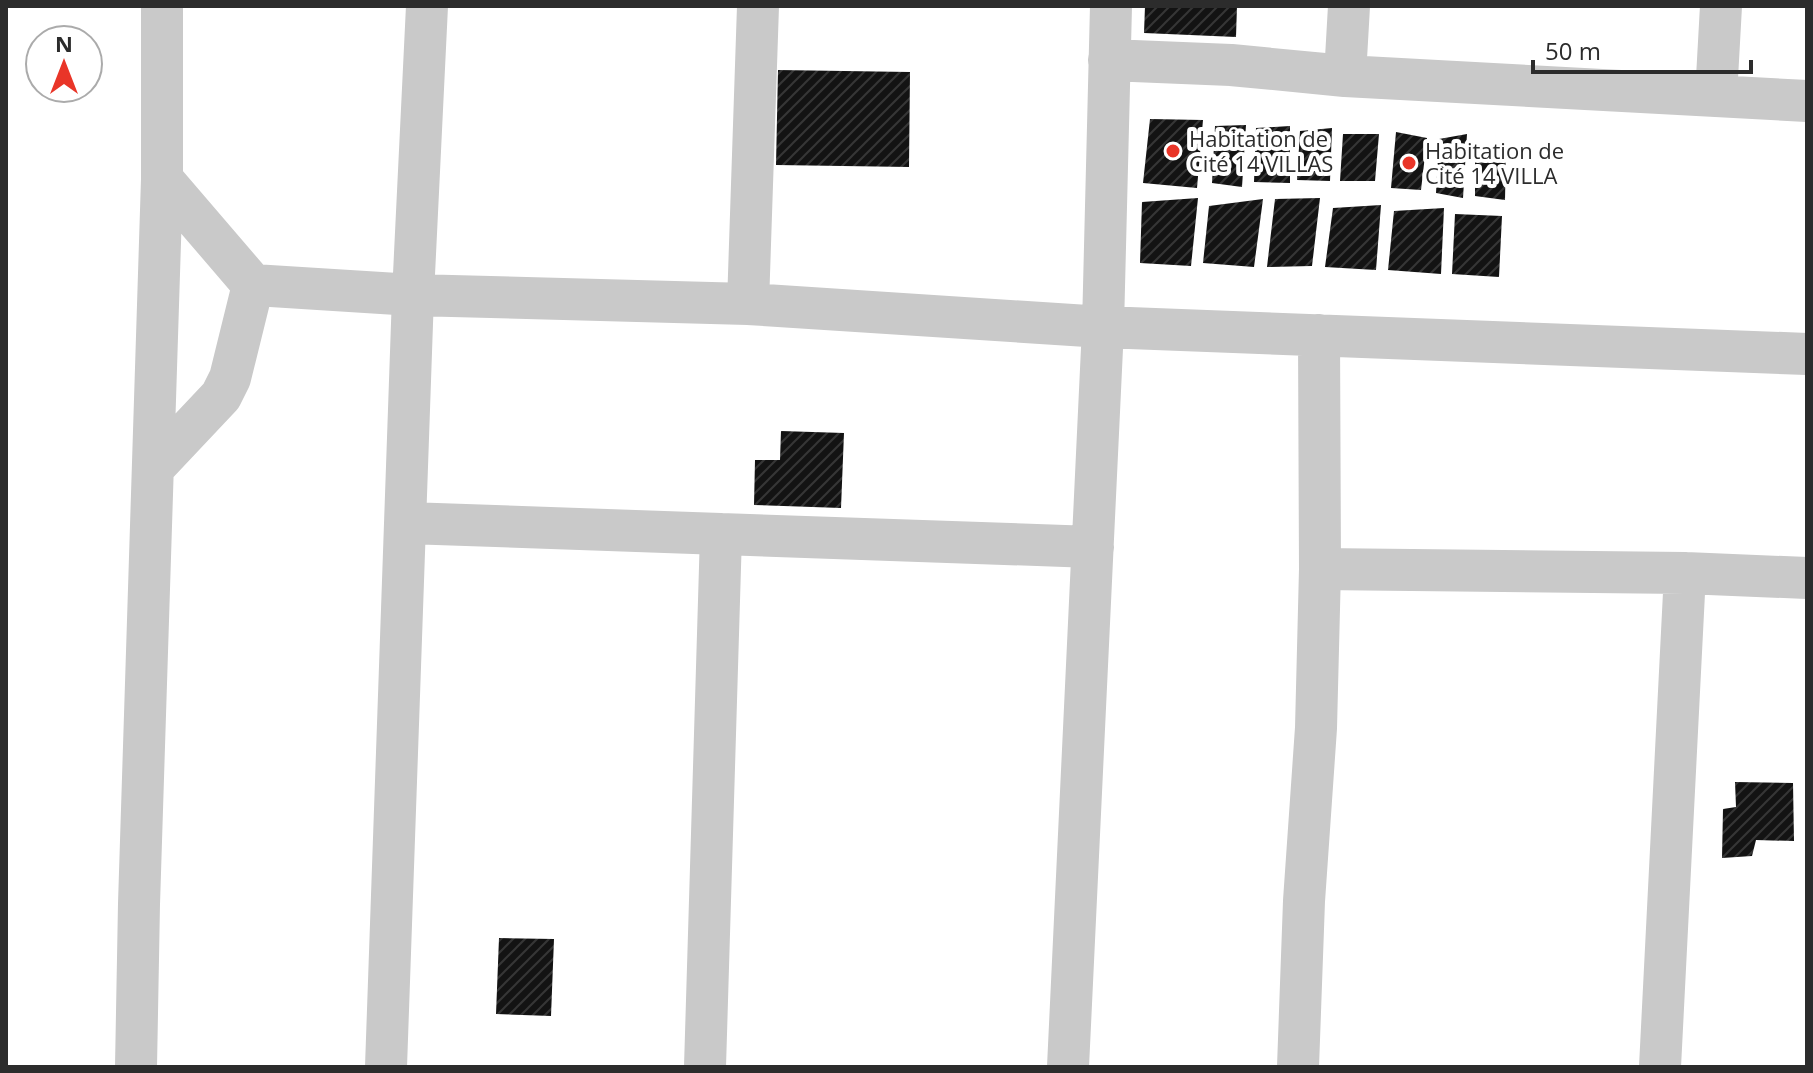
<svg xmlns="http://www.w3.org/2000/svg" width="1813" height="1073" font-family="'Open Sans',sans-serif">
  <defs>
    <pattern id="building-hatch" width="6" height="6" patternUnits="userSpaceOnUse" patternTransform="scale(2)"><rect width="6" height="6" fill="#131313"/><path d="M-1 1l2-2M0 6l6-6M5 7l2-2" fill="none" stroke="#363636"/></pattern>
  </defs>
  <rect width="100%" height="100%" fill="#fff"/>
  <path fill="url(#building-hatch)" d="M 1145,6 L 1237,6 L 1236,37 L 1144,33 Z
    M 778,70 L 910,72 L 909,167 L 776,165 Z
    M 1150,119 L 1203,120 L 1197,188 L 1143,183 Z
    M 1246,125 L 1242,187 L 1212,183 L 1215,126 Z
    M 1290,126 L 1290,183 L 1254,182 L 1256,128 Z
    M 1332,128 L 1330,181 L 1297,180 L 1300,131 Z
    M 1396,132 L 1427,138 L 1421,190 L 1391,188 Z
    M 1343,134 L 1379,134 L 1375,181 L 1340,181 Z
    M 1467,134 L 1463,198 L 1436,193 L 1439,139 Z
    M 1475,146 L 1506,147 L 1505,200 L 1475,196 Z
    M 1198,198 L 1191,266 L 1140,263 L 1142,202 Z
    M 1320,198 L 1312,266 L 1267,267 L 1275,199 Z
    M 1263,199 L 1254,267 L 1203,263 L 1209,206 Z
    M 1381,205 L 1376,270 L 1325,267 L 1333,208 Z
    M 1444,208 L 1441,274 L 1388,270 L 1394,211 Z
    M 1455,214 L 1502,216 L 1499,277 L 1452,274 Z
    M 781,431 L 844,433 L 841,508 L 754,505 L 755,460 L 780,460 Z
    M 1735,782 L 1793,783 L 1794,841 L 1756,840 L 1752,856 L 1722,858 L 1723,809 L 1736,807 Z
    M 499,938 L 554,939 L 551,1016 L 496,1014 Z"/>
  <g fill="none" stroke-linecap="round" stroke-linejoin="round">
    <path stroke="#c9c9c9" stroke-width="42" d="M 1349,6 L 1345,76 L 1807,101
      M 1109,60 L 1231,65 L 1345,76
      M 1716,96 L 1721,6
      M 162,179 L 253,285 L 413,295 L 748,304 L 1103,327 L 1807,354
      M 748,304 L 758,6
      M 155,466 L 221,396 L 230,378 L 253,285
      M 407,523 L 1093,547
      M 1320,569 L 1685,573 L 1807,578
      M 136,1067 L 139,904 L 162,179 L 162,6
      M 386,1067 L 413,295 L 427,6
      M 705,1067 L 721,534
      M 1068,1067 L 1103,327 L 1111,6
      M 1298,1067 L 1304,901 L 1316,728 L 1320,569 L 1319,335
      M 1660,1067 L 1685,573"/>
  </g>
  <g fill="#e93528" stroke="#fff" stroke-width="3">
    <circle cx="1173" cy="151" r="8"/>
    <circle cx="1409" cy="163" r="8"/>
  </g>
  <g text-anchor="middle" dominant-baseline="central" stroke-width="8" stroke-linejoin="round" paint-order="stroke">
    <g font-size="22" fill="#2c2c2c" stroke="#fff" text-anchor="start">
      <text x="1189" y="138">Habitation de<tspan x="1189" dy="25">Cité 14 VILLAS</tspan></text>
      <text x="1425" y="150">Habitation de<tspan x="1425" dy="25">Cité 14 VILLA</tspan></text>
    </g>
  </g>
  <rect width="1813" height="1073" fill="none" stroke="#2c2c2c" stroke-width="16"/>
  <g transform="translate(64 64)"><circle r="38" fill="#ffffff" stroke="#ababab" stroke-width="2"/>
  <path d="M0-6L14 30L0 20L-14 30Z" fill="#e93528"/>
  <text y="-12" font-size="22" font-weight="bold" text-anchor="middle" fill="#2c2c2c">N</text>
  </g>
  <path d="M1533 60v12h218v-12" fill="none" stroke="#2c2c2c" stroke-width="4"/>
  <text x="1545" y="60" font-size="24" fill="#2c2c2c" stroke="#ffffff" stroke-width="6" paint-order="stroke">50 m</text>
</svg>
